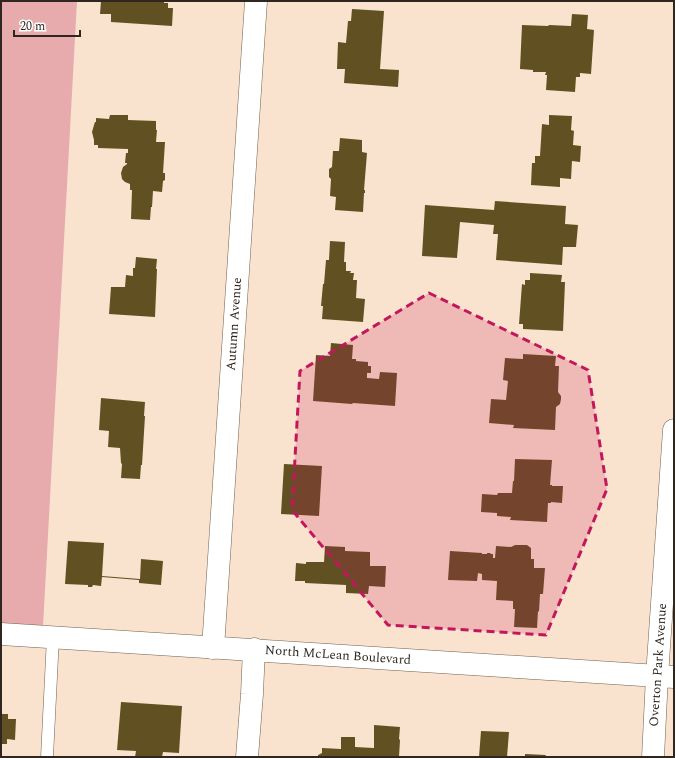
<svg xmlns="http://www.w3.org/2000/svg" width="675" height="758" font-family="Spectral,serif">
  <rect width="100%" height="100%" fill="#fae3ce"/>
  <path fill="#e7abad" d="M 1,1 L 77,1 L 43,627 L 1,624 Z"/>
  <path fill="#615021" d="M 101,1 L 164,1 L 164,3 L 168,3 L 168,8 L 173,8 L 172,26 L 111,22 L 111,14 L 100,14 Z
    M 352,9 L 384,11 L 380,69 L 399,70 L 398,87 L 344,83 L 345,69 L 337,69 L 338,42 L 346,43 L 348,21 L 351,21 Z
    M 572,14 L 588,15 L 587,29 L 594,30 L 591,74 L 580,73 L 580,77 L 576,77 L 575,92 L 546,90 L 547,75 L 545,75 L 546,72 L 533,72 L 533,70 L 520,69 L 522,25 L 548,26 L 549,25 L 571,26 Z
    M 110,115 L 128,115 L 128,120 L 156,121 L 156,130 L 157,130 L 156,142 L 165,142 L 163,173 L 165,173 L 165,180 L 163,181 L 162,192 L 153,191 L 152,207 L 151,207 L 150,220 L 131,219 L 132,190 L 130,190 L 130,184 L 125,182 L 122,179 L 121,173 L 123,167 L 127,164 L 127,163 L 125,163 L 126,153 L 128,153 L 128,149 L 98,148 L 98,145 L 94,145 L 94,140 L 92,132 L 94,125 L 95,122 L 96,122 L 96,118 L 109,119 Z
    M 549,115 L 572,116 L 571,130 L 574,131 L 573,145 L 581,146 L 580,162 L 572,161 L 571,179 L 560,178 L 560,187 L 531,185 L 532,163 L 535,163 L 535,156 L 540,156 L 542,124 L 549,125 Z
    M 340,138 L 362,140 L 362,152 L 367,153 L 364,190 L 365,190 L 365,193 L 364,193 L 363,212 L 335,210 L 336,197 L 330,196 L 331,179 L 329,177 L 329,169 L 332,167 L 333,151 L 339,151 Z
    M 495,201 L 566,206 L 565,224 L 578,225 L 576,247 L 563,247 L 562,265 L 496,260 L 498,234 L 493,234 L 494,225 L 460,222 L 457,258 L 422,256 L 425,205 L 494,210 Z
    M 330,241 L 345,242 L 344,262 L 346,262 L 346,271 L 351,271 L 350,273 L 354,273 L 353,280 L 357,280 L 356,298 L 365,299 L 363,322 L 322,319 L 323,306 L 321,306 L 323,284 L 324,284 L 326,260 L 329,260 Z
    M 136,257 L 157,259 L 156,269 L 157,269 L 155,317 L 109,314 L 111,287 L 125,287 L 126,275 L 133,276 L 133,268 L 135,268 Z
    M 530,273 L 562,275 L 561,282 L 565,282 L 563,331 L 523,329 L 523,324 L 519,324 L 522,284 L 525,285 L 525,280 L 530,280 Z
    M 331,343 L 353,345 L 352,359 L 356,359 L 356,361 L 368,362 L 368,366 L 371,366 L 371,373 L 367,373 L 367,378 L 379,379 L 380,372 L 397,373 L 395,406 L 353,403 L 352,404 L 313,401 L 316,355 L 330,356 Z
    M 523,354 L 556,356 L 555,366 L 559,366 L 558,392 L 561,396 L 561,399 L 560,404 L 556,407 L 555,430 L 513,428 L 514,425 L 489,423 L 491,399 L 506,400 L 508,381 L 503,380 L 505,358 L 523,359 Z
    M 101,398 L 145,402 L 144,416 L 145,416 L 142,465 L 141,465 L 140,479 L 121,478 L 122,464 L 121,463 L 120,448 L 108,447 L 109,431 L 99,430 Z
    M 515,459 L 552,460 L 550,485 L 552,485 L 552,486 L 563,486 L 562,503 L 551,502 L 551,503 L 548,503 L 547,522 L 510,520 L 511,517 L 497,516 L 497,513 L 481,512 L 482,494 L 497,495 L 498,493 L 512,493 L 513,481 L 514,481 Z
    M 284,464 L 322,466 L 319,516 L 281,514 Z
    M 68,541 L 104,543 L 102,576 L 140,579 L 141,559 L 163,561 L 161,585 L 139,583 L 139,580 L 102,577 L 101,586 L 93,585 L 92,587 L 88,587 L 88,585 L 65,584 Z
    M 515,545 L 527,545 L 531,548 L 531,559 L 534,559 L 534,568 L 545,568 L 543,594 L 540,594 L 539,612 L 538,611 L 537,628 L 514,627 L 515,609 L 513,609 L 513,601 L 496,600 L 497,581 L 482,580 L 482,574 L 478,573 L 477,581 L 448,580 L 450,551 L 482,553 L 482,554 L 487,554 L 487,553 L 490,553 L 491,554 L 493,554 L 493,558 L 495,558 L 496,546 L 511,547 Z
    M 325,546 L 345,547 L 345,551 L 370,552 L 370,566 L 386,566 L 385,587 L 369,586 L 368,594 L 346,593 L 346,585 L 305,583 L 305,581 L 295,581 L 296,563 L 306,564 L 306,562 L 324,562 Z
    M 121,702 L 182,706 L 179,753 L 163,752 L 162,757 L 135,757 L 136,751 L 117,750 Z
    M 1,714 L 8,714 L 8,719 L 16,719 L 15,740 L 7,739 L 7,744 L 1,744 Z
    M 374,725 L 400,727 L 399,739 L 400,740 L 399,757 L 318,757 L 318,755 L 322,753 L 322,748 L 341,749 L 341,737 L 355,737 L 355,747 L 374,748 Z
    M 481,731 L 509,732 L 507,757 L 479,757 Z
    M 525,754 L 546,755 L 545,757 L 525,757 Z"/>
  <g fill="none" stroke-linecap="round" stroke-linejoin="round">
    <defs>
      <path id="lane" d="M 47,757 L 53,637"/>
      <path id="street" d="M 213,648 L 256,1
        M 657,676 L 674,430
        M 247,757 L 252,694 L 254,649"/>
      <path id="secondary" d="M 1,634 L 674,677
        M 653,757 L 657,676"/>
    </defs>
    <use href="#lane" stroke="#725f4d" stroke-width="13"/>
    <use href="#street" stroke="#725f4d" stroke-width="23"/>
    <use href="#secondary" stroke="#725f4d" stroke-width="23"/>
    <use href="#lane" stroke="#fff" stroke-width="12"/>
    <use href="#street" stroke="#fff" stroke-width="22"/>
    <use href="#secondary" stroke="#fff" stroke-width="22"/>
  </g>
  <path fill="#c2185b" fill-opacity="0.2" stroke="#c2185b" stroke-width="3" stroke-dasharray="8 5" stroke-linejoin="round" d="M 429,293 L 588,370 L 607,489 L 546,635 L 388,625 L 292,510 L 300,371 Z"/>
  <g text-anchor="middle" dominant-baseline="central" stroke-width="4" stroke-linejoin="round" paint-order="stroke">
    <g font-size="13" fill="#2f271f" stroke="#fff">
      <text transform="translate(234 324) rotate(-86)">Autumn Avenue</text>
      <text transform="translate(338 655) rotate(4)">North McLean Boulevard</text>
      <text transform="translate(658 665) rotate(-86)">Overton Park Avenue</text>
    </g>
  </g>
  <rect width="675" height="758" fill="none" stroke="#2f271f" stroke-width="4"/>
  <path d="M14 30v6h66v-6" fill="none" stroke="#2f271f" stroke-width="2"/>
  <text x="20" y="30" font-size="12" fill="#2f271f" stroke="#ffffff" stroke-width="3" paint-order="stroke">20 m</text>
</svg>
